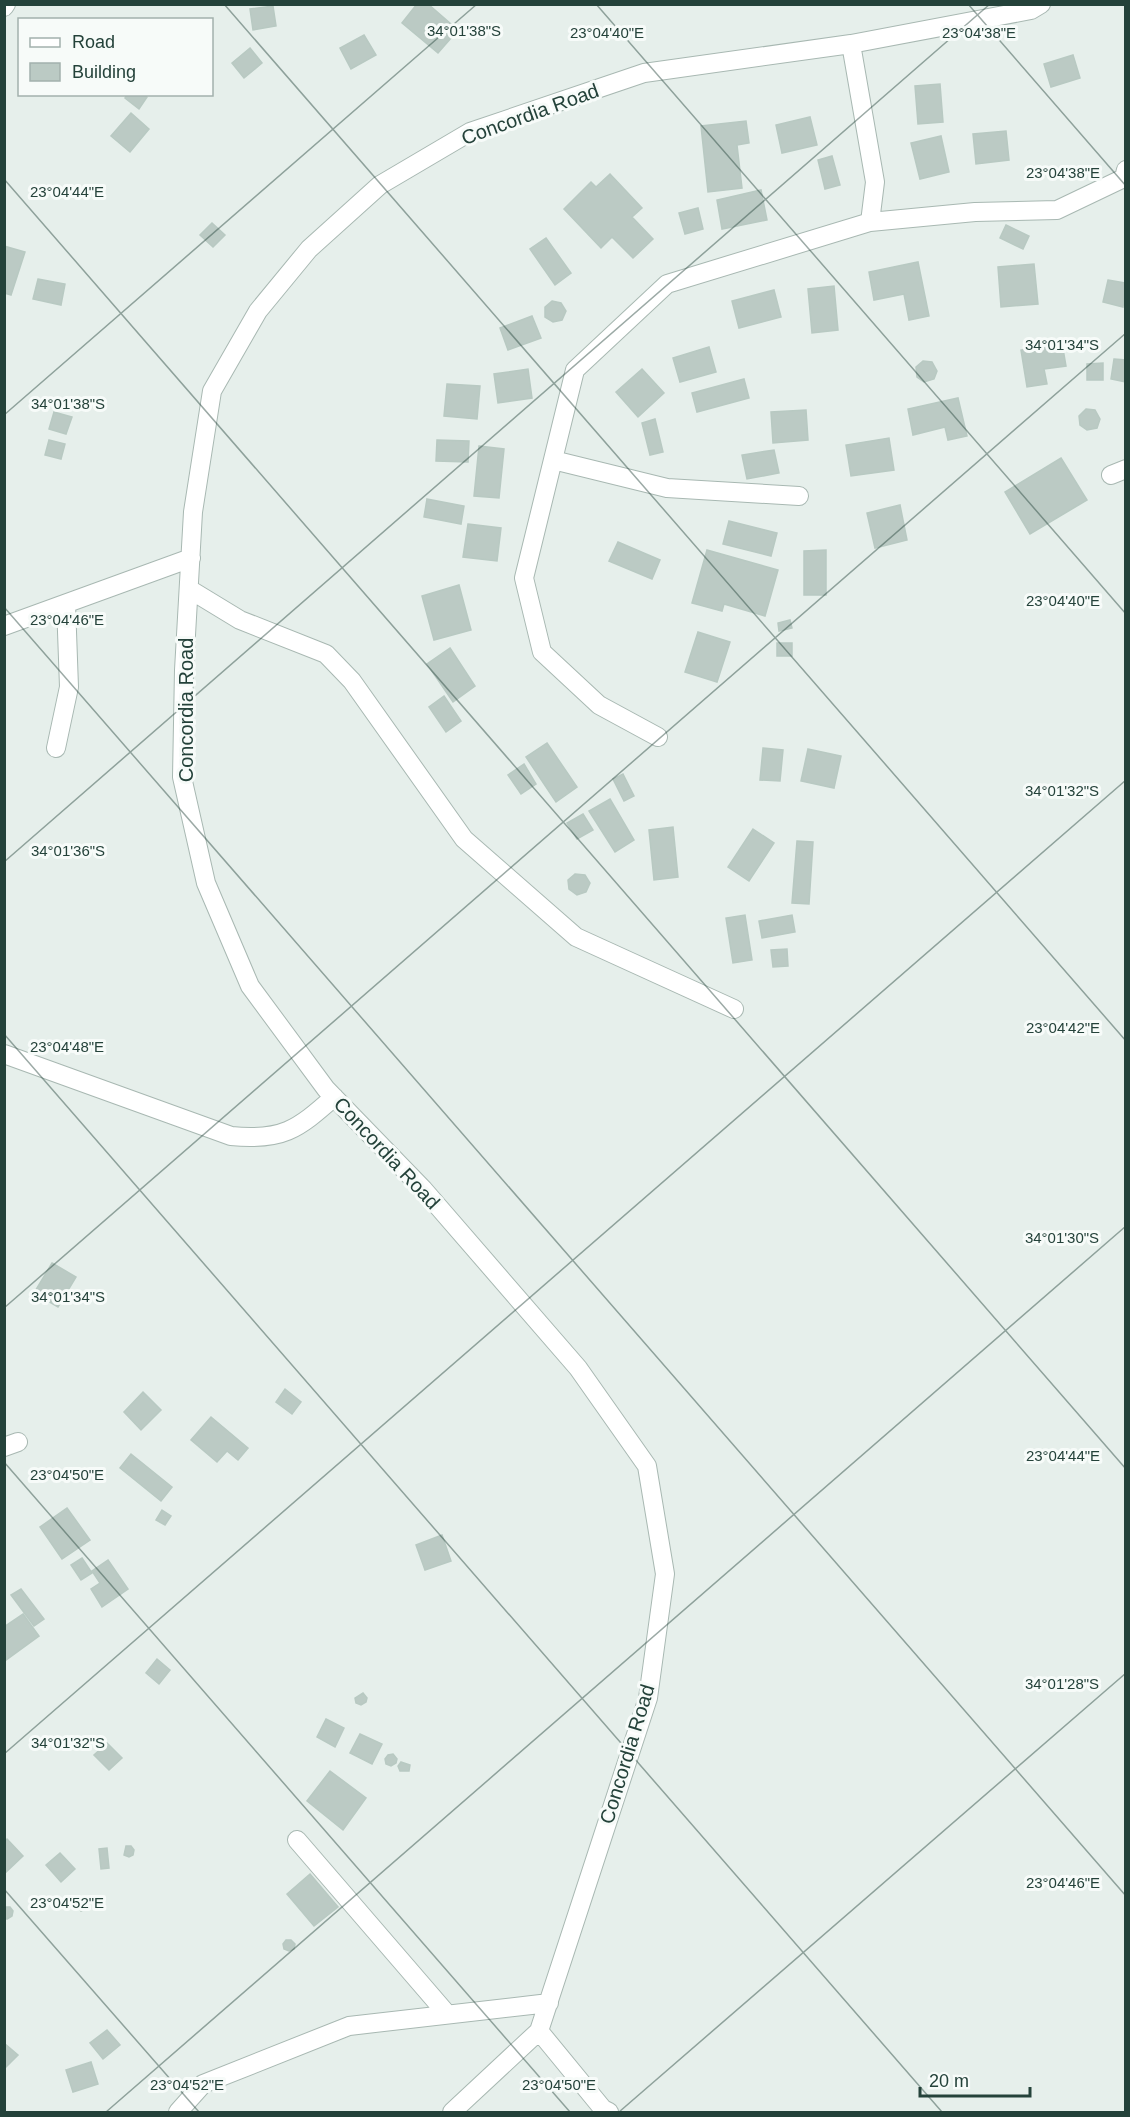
<svg xmlns="http://www.w3.org/2000/svg" width="1130" height="2117" font-family="Helvetica,sans-serif">
  <rect width="100%" height="100%" fill="#e6efeb"/>
  <path fill="#bbcac4" stroke="#b8c9c2" stroke-width="1.5" d="M 417,4 L 428,4 L 458,30 L 438,53 L 402,23 Z
    M 273,6 L 276,26 L 253,30 L 250,9 Z
    M 364,35 L 376,55 L 351,69 L 340,48 Z
    M 250,48 L 262,63 L 244,78 L 232,63 Z
    M 1073,55 L 1080,78 L 1051,87 L 1044,64 Z
    M 940,84 L 943,122 L 918,124 L 915,86 Z
    M 127,94 L 144,94 L 147,97 L 139,109 L 125,98 Z
    M 131,113 L 149,129 L 130,152 L 111,136 Z
    M 810,117 L 817,145 L 782,153 L 776,125 Z
    M 746,121 L 749,143 L 737,145 L 742,188 L 708,192 L 701,126 Z
    M 1006,131 L 1009,160 L 976,164 L 973,134 Z
    M 941,136 L 949,172 L 920,179 L 911,143 Z
    M 832,156 L 840,185 L 825,189 L 818,160 Z
    M 610,174 L 642,208 L 632,217 L 653,239 L 633,258 L 612,237 L 601,248 L 564,209 L 591,182 L 596,187 Z
    M 761,190 L 767,220 L 722,229 L 717,200 Z
    M 698,208 L 703,229 L 685,234 L 679,213 Z
    M 212,223 L 225,235 L 213,247 L 200,235 Z
    M 1006,225 L 1029,236 L 1023,249 L 1000,238 Z
    M 546,238 L 571,273 L 555,285 L 530,249 Z
    M 4,246 L 25,252 L 11,295 L 4,293 Z
    M 918,262 L 929,316 L 909,320 L 904,294 L 874,300 L 869,272 Z
    M 1034,264 L 1038,304 L 1001,307 L 998,267 Z
    M 38,279 L 65,284 L 61,305 L 33,299 Z
    M 1108,280 L 1126,283 L 1123,307 L 1103,302 Z
    M 834,286 L 838,330 L 812,333 L 808,289 Z
    M 774,290 L 781,317 L 739,328 L 732,301 Z
    M 552,301 L 561,303 L 566,311 L 562,320 L 553,322 L 545,317 L 545,307 Z
    M 532,316 L 541,338 L 508,350 L 500,328 Z
    M 1062,343 L 1066,366 L 1044,369 L 1047,384 L 1027,387 L 1021,350 Z
    M 709,347 L 716,372 L 680,382 L 673,358 Z
    M 1114,359 L 1126,360 L 1126,382 L 1111,379 Z
    M 923,361 L 932,362 L 937,371 L 934,379 L 924,382 L 917,377 L 916,367 Z
    M 1103,363 L 1103,380 L 1087,380 L 1087,364 Z
    M 528,369 L 532,398 L 498,403 L 494,374 Z
    M 642,369 L 664,393 L 638,417 L 616,392 Z
    M 744,379 L 749,398 L 697,412 L 692,393 Z
    M 447,384 L 480,386 L 477,419 L 444,416 Z
    M 958,398 L 967,436 L 948,440 L 945,427 L 913,435 L 908,409 Z
    M 1086,409 L 1095,410 L 1100,419 L 1097,428 L 1087,430 L 1080,425 L 1079,416 Z
    M 806,410 L 808,440 L 773,443 L 771,412 Z
    M 54,412 L 72,417 L 66,434 L 49,429 Z
    M 655,419 L 663,452 L 650,455 L 642,423 Z
    M 889,438 L 894,470 L 851,476 L 846,445 Z
    M 49,440 L 65,444 L 61,459 L 45,455 Z
    M 437,440 L 469,441 L 468,462 L 436,461 Z
    M 479,446 L 504,449 L 499,498 L 474,496 Z
    M 774,450 L 779,473 L 747,479 L 742,455 Z
    M 1061,458 L 1087,500 L 1030,534 L 1005,492 Z
    M 427,499 L 464,506 L 461,524 L 424,517 Z
    M 900,505 L 907,540 L 875,548 L 867,513 Z
    M 729,521 L 777,533 L 771,556 L 723,544 Z
    M 468,524 L 501,528 L 497,561 L 463,557 Z
    M 618,542 L 660,560 L 652,579 L 609,561 Z
    M 707,550 L 778,570 L 765,616 L 724,604 L 722,611 L 692,603 Z
    M 826,550 L 826,595 L 804,595 L 804,551 Z
    M 459,585 L 471,630 L 434,640 L 422,596 Z
    M 790,620 L 792,628 L 779,631 L 778,623 Z
    M 698,632 L 730,642 L 717,682 L 685,672 Z
    M 777,643 L 792,643 L 792,656 L 777,656 Z
    M 450,648 L 475,686 L 453,702 L 427,664 Z
    M 444,696 L 461,721 L 446,732 L 429,707 Z
    M 547,743 L 577,787 L 556,802 L 526,757 Z
    M 763,748 L 783,750 L 780,781 L 760,780 Z
    M 808,749 L 841,756 L 834,788 L 801,781 Z
    M 524,764 L 536,784 L 521,794 L 508,775 Z
    M 623,774 L 634,796 L 624,801 L 613,779 Z
    M 610,799 L 634,840 L 615,852 L 589,811 Z
    M 583,814 L 593,830 L 577,839 L 567,823 Z
    M 673,827 L 678,877 L 654,880 L 649,830 Z
    M 753,829 L 774,843 L 749,881 L 728,867 Z
    M 797,841 L 813,842 L 809,904 L 792,903 Z
    M 575,874 L 585,875 L 590,883 L 586,892 L 577,895 L 569,889 L 568,880 Z
    M 745,915 L 752,960 L 733,963 L 726,918 Z
    M 792,915 L 795,932 L 762,938 L 759,921 Z
    M 787,949 L 788,966 L 773,967 L 771,950 Z
    M 52,1263 L 76,1277 L 58,1307 L 34,1293 Z
    M 285,1389 L 301,1402 L 292,1414 L 276,1402 Z
    M 143,1392 L 161,1410 L 141,1430 L 124,1412 Z
    M 211,1417 L 248,1448 L 238,1460 L 227,1451 L 217,1462 L 191,1440 Z
    M 131,1454 L 172,1487 L 161,1501 L 120,1468 Z
    M 67,1508 L 90,1540 L 62,1559 L 40,1527 Z
    M 162,1510 L 171,1516 L 165,1525 L 156,1520 Z
    M 442,1535 L 451,1561 L 425,1570 L 416,1545 Z
    M 82,1558 L 92,1573 L 81,1580 L 71,1565 Z
    M 108,1560 L 128,1589 L 102,1607 L 91,1589 L 100,1583 L 92,1571 Z
    M 21,1589 L 44,1619 L 34,1626 L 11,1595 Z
    M 23,1614 L 39,1636 L 6,1660 L 4,1627 Z
    M 157,1659 L 170,1670 L 159,1684 L 146,1673 Z
    M 363,1693 L 367,1698 L 366,1702 L 361,1705 L 356,1703 L 355,1698 Z
    M 326,1719 L 344,1728 L 335,1747 L 317,1737 Z
    M 360,1734 L 382,1744 L 372,1764 L 350,1753 Z
    M 107,1743 L 122,1758 L 109,1770 L 94,1755 Z
    M 393,1754 L 397,1759 L 396,1763 L 391,1766 L 386,1764 L 385,1759 L 388,1755 Z
    M 401,1762 L 410,1765 L 409,1771 L 400,1771 L 398,1766 Z
    M 330,1771 L 366,1798 L 343,1830 L 307,1801 Z
    M 7,1839 L 23,1856 L 4,1874 L 4,1842 Z
    M 126,1846 L 131,1846 L 134,1850 L 133,1855 L 129,1857 L 124,1855 Z
    M 107,1848 L 109,1868 L 101,1869 L 99,1849 Z
    M 60,1853 L 75,1869 L 61,1882 L 46,1865 Z
    M 310,1874 L 338,1907 L 314,1926 L 287,1894 Z
    M 78,1899 L 83,1899 L 86,1903 L 85,1909 L 81,1911 L 74,1904 Z
    M 4,1907 L 10,1907 L 13,1911 L 12,1916 L 7,1919 L 4,1917 Z
    M 286,1940 L 291,1940 L 295,1944 L 294,1949 L 289,1951 L 284,1949 L 283,1944 Z
    M 107,2030 L 120,2045 L 103,2059 L 90,2043 Z
    M 4,2043 L 18,2055 L 4,2069 Z
    M 91,2062 L 98,2084 L 73,2092 L 66,2070 Z"/>
  <g fill="none" stroke-linecap="round" stroke-linejoin="round">
    <defs>
      <path id="minor" d="M 4,7 L 6,4
        M 870,222 L 975,212 L 1057,210 L 1124,178 L 1126,170
        M 553,460 L 667,488 L 799,496
        M 1111,475 L 1126,469
        M 189,589 L 240,620 L 326,654 L 352,681 L 464,839 L 576,937 L 734,1009
        M 4,626 L 191,558
        M 658,737 L 599,705 L 542,652 L 524,578 L 575,370 L 667,284 L 870,222 L 875,182 L 851,44
        M 56,748 L 69,687 L 66,604
        M 4,1054 L 231,1136 C 282,1141 297,1130 334,1097
        M 4,1447 L 18,1442
        M 297,1840 L 447,2014
        M 539,2031 L 648,1698 L 665,1574 L 647,1466 L 578,1368 L 423,1189 L 326,1089 L 250,986 L 206,883 L 182,777 L 184,670 L 193,512 L 212,391 L 258,311 L 309,249 L 380,185 L 470,132 L 644,73 L 851,44 L 1031,10 L 1041,4
        M 539,2031 L 603,2109 L 609,2112
        M 178,2112 L 203,2084 L 349,2026 L 549,2003
        M 452,2112 L 539,2031"/>
    </defs>
    <use href="#minor" stroke="#a8b8b2" stroke-width="20"/>
    <use href="#minor" stroke="#fff" stroke-width="18"/>
  </g>
  <path fill="none" stroke="#24423a" stroke-width="1.5" stroke-opacity="0.45" d="M 224,4 L 1126,1041M 596,4 L 1126,614M 968,4 L 1126,186M 4,179 L 1126,1469M 4,415 L 477,4M 4,607 L 1126,1896M 4,862 L 990,4M 4,1034 L 942,2112M 4,1308 L 1126,333M 4,1462 L 570,2112M 4,1754 L 1126,780M 4,1889 L 199,2112M 106,2112 L 1126,1226M 619,2112 L 1126,1673"/>
  <g text-anchor="middle" dominant-baseline="central" stroke-width="6" stroke-linejoin="round" paint-order="stroke">
    <g font-size="20" fill="#24423a" stroke="#f7fbf9">
      <text transform="translate(530 114) rotate(-20)">Concordia Road</text>
      <text transform="translate(186 710) rotate(-90)">Concordia Road</text>
      <text transform="translate(387 1153) rotate(47)">Concordia Road</text>
      <text transform="translate(627 1754) rotate(-73)">Concordia Road</text>
    </g>
  </g>
  <g font-size="15" text-anchor="middle" fill="#24423a" stroke="#f7fbf9" stroke-width="6" stroke-linejoin="round" paint-order="stroke">
    <text x="464" y="36">34°01'38"S</text>
    <text x="607" y="38">23°04'40"E</text>
    <text x="979" y="38">23°04'38"E</text>
    <text x="1063" y="178">23°04'38"E</text>
    <text x="67" y="197">23°04'44"E</text>
    <text x="1062" y="350">34°01'34"S</text>
    <text x="68" y="409">34°01'38"S</text>
    <text x="1063" y="606">23°04'40"E</text>
    <text x="67" y="625">23°04'46"E</text>
    <text x="1062" y="796">34°01'32"S</text>
    <text x="68" y="856">34°01'36"S</text>
    <text x="1063" y="1033">23°04'42"E</text>
    <text x="67" y="1052">23°04'48"E</text>
    <text x="1062" y="1243">34°01'30"S</text>
    <text x="68" y="1302">34°01'34"S</text>
    <text x="1063" y="1461">23°04'44"E</text>
    <text x="67" y="1480">23°04'50"E</text>
    <text x="1062" y="1689">34°01'28"S</text>
    <text x="68" y="1748">34°01'32"S</text>
    <text x="1063" y="1888">23°04'46"E</text>
    <text x="67" y="1908">23°04'52"E</text>
    <text x="187" y="2090">23°04'52"E</text>
    <text x="559" y="2090">23°04'50"E</text>
  </g>
  <rect width="1130" height="2117" fill="none" stroke="#24423a" stroke-width="12"/>
  <rect x="18" y="18" width="195" height="78" fill="#f7fbf9" stroke="#a3b1ad" stroke-width="1.5"/>
  <rect x="30" y="38" width="30" height="9" fill="#ffffff" stroke="#a3b1ad" stroke-width="1.5"/>
  <text x="72" y="48" font-size="18" fill="#24423a">Road</text>
  <rect x="30" y="63" width="30" height="18" fill="#bbcac4" stroke="#a3b1ad" stroke-width="1.5"/>
  <text x="72" y="78" font-size="18" fill="#24423a">Building</text>
  <path d="M920 2087v9h110v-9" fill="none" stroke="#24423a" stroke-width="3"/>
  <text x="929" y="2087" font-size="18" fill="#24423a" stroke="#f7fbf9" stroke-width="4.5" paint-order="stroke">20 m</text>
</svg>
